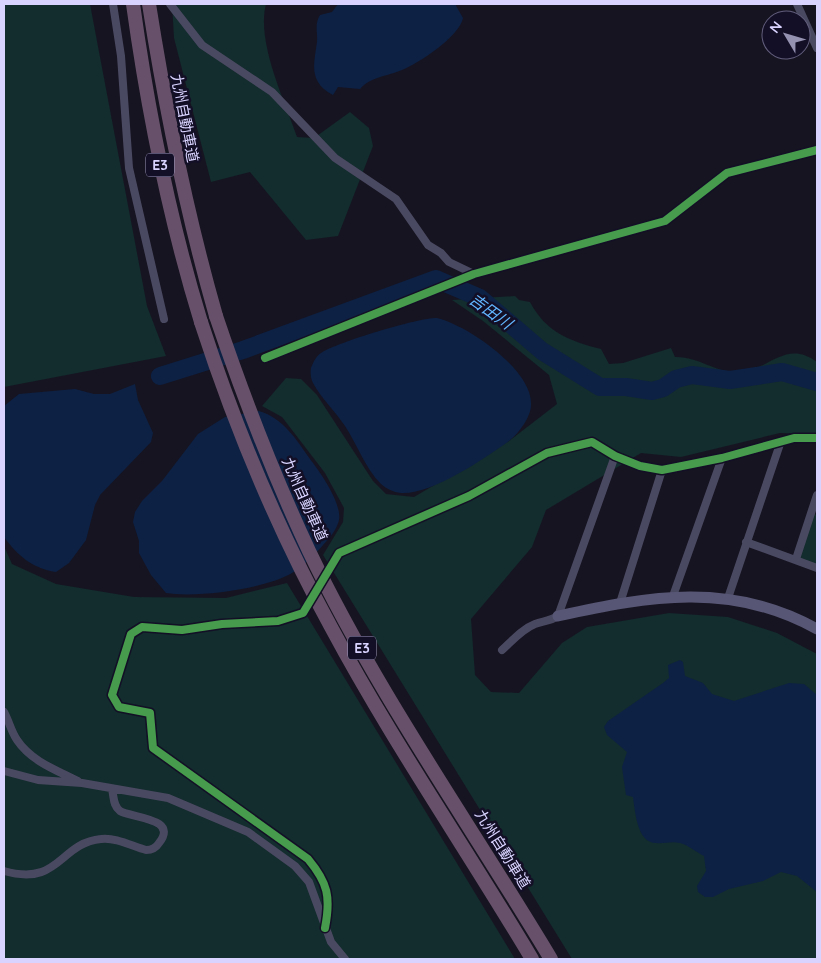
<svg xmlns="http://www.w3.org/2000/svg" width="821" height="963" font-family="Quicksand,'Noto Sans JP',sans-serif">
  <rect width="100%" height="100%" fill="#161421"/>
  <path fill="#132c2d" d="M 4,4 L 90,4 L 147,306 L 166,356 L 4,387 Z
    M 172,4 L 266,4 C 256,42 285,101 297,137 L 314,138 L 350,112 L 369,128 L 373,146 L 338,236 L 306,240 L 250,172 L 211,182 L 174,38 Z
    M 515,296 L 519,300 L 530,302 C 546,332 569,341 601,349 L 609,364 L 623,363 L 671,348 L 675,357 C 699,356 718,375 742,372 C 769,369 787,339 817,362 L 817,434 L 780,433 L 681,457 L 641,453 L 546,510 L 532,547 L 471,619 L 475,675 L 491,692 L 519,693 L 562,643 L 587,627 L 669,613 L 728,617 L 777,633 L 817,654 L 817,959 L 572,959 L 323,555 L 343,522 L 344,508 L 325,473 L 282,417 L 262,406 L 286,378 L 301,379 L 317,395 L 373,481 L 386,494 L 414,497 L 509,441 L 557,404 L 549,375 L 483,321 L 452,300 Z
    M 814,514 L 817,515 L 817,565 L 799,558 Z
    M 4,546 L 12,564 L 56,584 L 134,597 L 226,598 L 287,583 L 515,959 L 4,959 Z"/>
  <path fill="#0d2144" d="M 338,4 L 455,4 L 463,18 C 459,37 419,63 402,70 C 388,76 370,77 360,89 L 338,87 L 333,95 C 308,82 314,64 317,42 C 318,32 314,25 320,15 L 332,12 Z
    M 437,318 C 467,325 531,369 531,403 C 532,416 519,433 509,441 C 484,459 431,495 401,493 C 393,492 387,489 381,484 C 365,468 357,444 345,426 C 335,411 321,398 313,383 C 311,379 310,373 311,368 C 313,363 316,356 321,353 C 338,342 417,318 437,318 Z
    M 135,384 L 138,400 L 153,433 L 151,442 L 100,495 L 95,505 L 86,540 L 69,563 L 56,572 C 32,568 18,556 4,537 L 4,406 L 19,394 L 75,389 L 94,394 L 110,394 Z
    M 259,411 C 283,418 296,439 310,459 C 320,472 342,503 339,520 C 337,529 330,538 323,545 C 315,555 303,566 292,573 C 265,589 197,598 166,593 L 151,575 L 139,553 L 139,541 L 133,522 L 135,512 L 142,501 L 162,481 L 198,434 L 225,417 Z
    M 680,660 L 683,662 L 685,676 L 703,683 L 712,694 L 734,701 L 789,683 L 804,684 L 817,695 L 817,892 L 797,876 L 781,872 L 763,881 L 729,889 L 713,897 L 705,897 L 698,892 L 697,886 L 706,871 L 704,856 C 696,852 688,845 680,843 C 671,841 664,844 656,843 C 637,843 635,811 633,797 L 626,795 L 622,767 L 627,752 L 607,735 L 604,727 L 608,721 L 663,683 L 669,678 L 668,665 Z"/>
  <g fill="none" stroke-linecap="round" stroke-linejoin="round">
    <path stroke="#0d2144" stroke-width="18" d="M 160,376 L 243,350 L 436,279 L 480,298 L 542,351 L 600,387 L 626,387 L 652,391 L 663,388 L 676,379 L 692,375 L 730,380 L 782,372 L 817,382"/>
    <path stroke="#4a4962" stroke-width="8" d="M 113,4 L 121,56 L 129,168 L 164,319
      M 170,4 L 202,45 L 272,92 L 335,158 L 396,199 L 428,245 L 441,253 L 449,262 L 474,274
      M 797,4 L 817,48
      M 265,358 L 474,274 L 665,221 L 727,173 L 817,150
      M 746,542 L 817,568
      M 796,559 L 817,495
      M 673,596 L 722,458
      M 728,598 L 780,444
      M 620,603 L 662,470
      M 502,650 C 512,641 522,629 535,624 C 544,621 550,621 558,616 L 615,456
      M 4,712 C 9,721 11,731 17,740 C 31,761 56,770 78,781
      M 4,771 L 38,780 L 82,783 L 168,798 L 248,832 L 295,866 L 309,882 L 331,942 L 345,959
      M 4,871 C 60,887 59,843 101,839 C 115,837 132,846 146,850 C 152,850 156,848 159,843 C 179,818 132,818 120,811 C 113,806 114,797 112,789
      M 325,928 C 331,897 328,883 308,859 L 153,748 L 150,713 L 119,707 L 112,695 L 131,634 L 142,627 L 182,630 L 222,624 L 278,621 L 303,613 L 339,553 L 469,496 L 547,453 L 592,442 L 615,456 L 640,466 L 662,470 L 722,458 L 794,438 L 817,438"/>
    <path stroke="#575674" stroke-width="11" d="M 558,616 C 649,596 731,581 817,629"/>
    <path stroke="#67516a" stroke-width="14" d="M 133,4 C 148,112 169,218 201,322
      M 149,4 C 166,112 186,211 216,316"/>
    <path stroke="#67516a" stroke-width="14" d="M 216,316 C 243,396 273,474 309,551 C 377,693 470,824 551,959
      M 201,322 C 235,427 278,530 331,627 C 392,741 466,848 532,959"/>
    <defs>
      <path id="cycleway" d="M 265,358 L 474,274 L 665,221 L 727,173 L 817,150
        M 325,928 C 331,897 328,883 308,859 L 153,748 L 150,713 L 119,707 L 112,695 L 131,634 L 142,627 L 182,630 L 222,624 L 278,621 L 303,613 L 339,553 L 469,496 L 547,453 L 592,442 L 615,456 L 640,466 L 662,470 L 722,458 L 794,438 L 817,438"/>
    </defs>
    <use href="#cycleway" stroke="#130f26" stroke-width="11"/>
    <use href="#cycleway" stroke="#469c4c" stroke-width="8"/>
  </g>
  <g text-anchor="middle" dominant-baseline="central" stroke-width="5" stroke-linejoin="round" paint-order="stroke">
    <g fill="#130f26" stroke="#9e99be" stroke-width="1">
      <rect x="146" y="153.5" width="28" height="23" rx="4"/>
      <rect x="348" y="636.5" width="28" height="23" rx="4"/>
    </g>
    <g font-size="14" font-weight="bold" fill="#d9d4ff">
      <text x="160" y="165">E3</text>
      <text x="362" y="648">E3</text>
    </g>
    <g font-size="15" fill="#d9d4ff" stroke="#130f26">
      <text transform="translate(185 118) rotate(79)">九州自動車道</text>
      <text transform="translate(305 499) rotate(66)">九州自動車道</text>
      <text transform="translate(503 849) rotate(58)">九州自動車道</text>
    </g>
    <g font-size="16" font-style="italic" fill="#62b6ff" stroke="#130f26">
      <text transform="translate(491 311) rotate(36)">吉田川</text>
    </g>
  </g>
  <rect width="821" height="963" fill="none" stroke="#d9d4ff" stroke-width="10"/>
  <g transform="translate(786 35) rotate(308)"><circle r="24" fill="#130f26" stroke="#625e7d"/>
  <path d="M0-4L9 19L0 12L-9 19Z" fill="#9591b1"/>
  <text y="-8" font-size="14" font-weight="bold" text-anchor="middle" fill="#d9d4ff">N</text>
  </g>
</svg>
